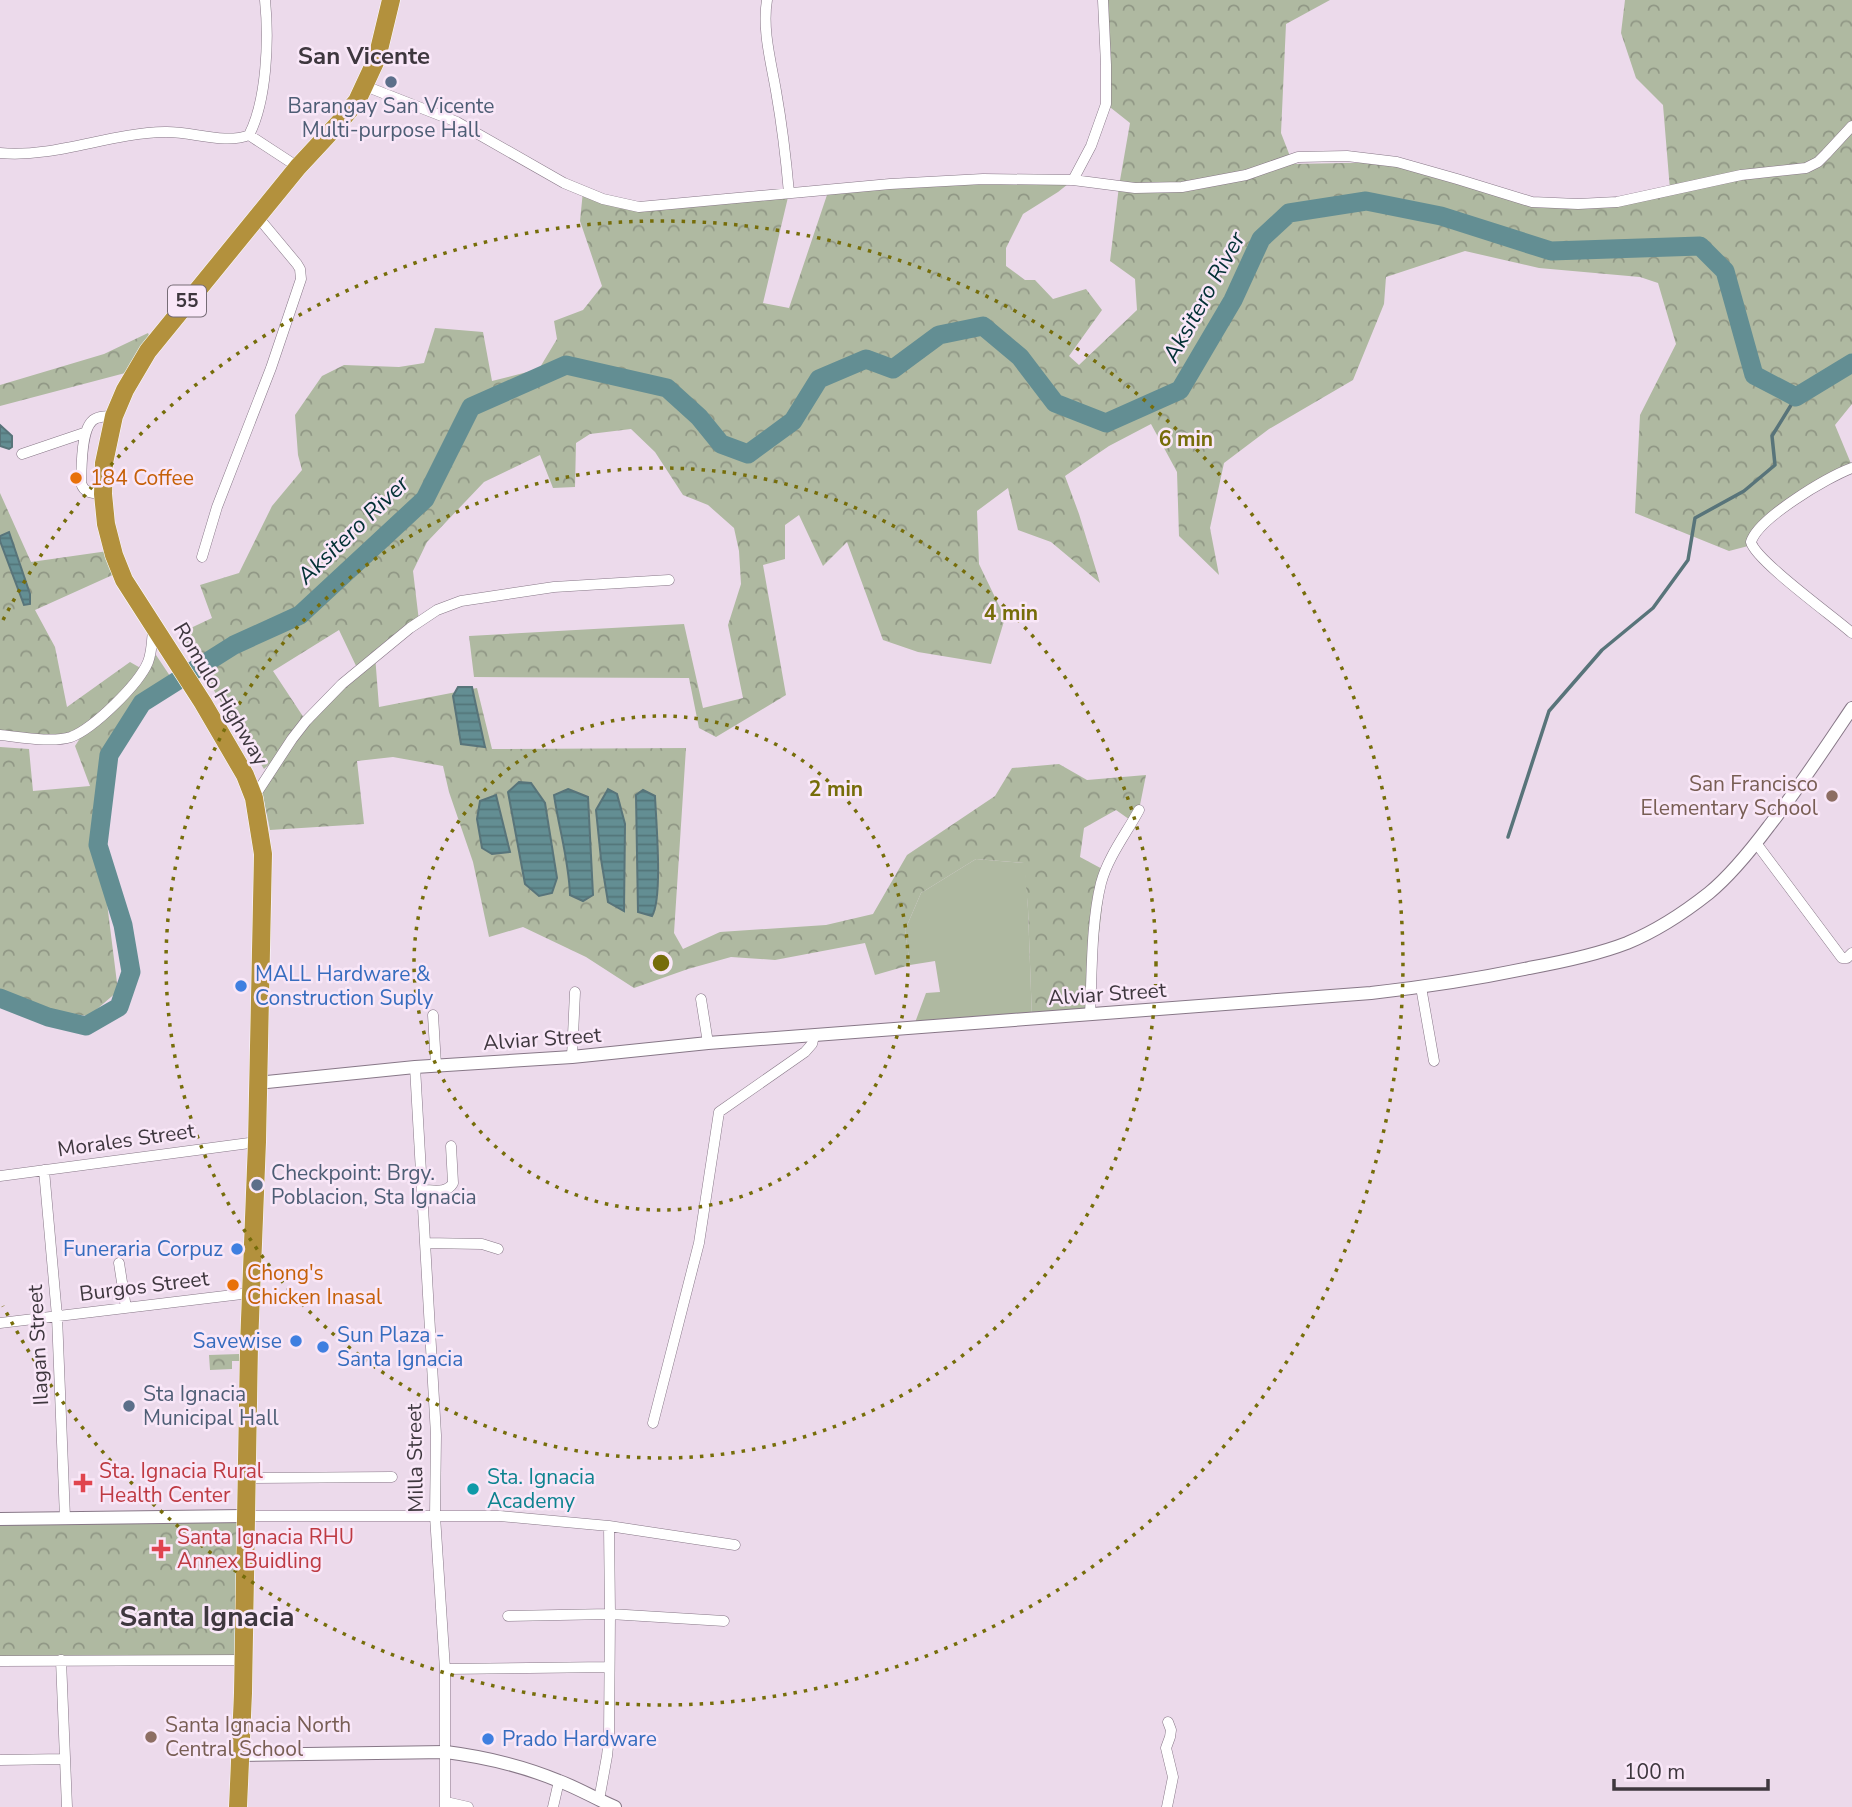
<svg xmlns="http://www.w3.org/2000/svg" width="1852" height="1807" font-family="'Nunito Sans',sans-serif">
  <defs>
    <pattern id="forest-crowns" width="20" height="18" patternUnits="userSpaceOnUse" patternTransform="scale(1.75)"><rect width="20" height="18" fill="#afb9a1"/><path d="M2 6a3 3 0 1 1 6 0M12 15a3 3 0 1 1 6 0" fill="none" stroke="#909785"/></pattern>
    <pattern id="water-rules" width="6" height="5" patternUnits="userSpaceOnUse" patternTransform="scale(1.75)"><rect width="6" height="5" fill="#638e93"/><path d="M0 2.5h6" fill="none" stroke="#537579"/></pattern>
  </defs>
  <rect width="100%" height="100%" fill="#ecdaeb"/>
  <path fill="#afb9a1" d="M 976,859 L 1025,863 L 1028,909 L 1032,1019 L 913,1028 L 926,993 L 940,992 L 935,961 L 910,965 L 905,930 L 921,893 Z"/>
  <path fill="url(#forest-crowns)" fill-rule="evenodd" d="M 1102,0 L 1330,0 L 1286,24 L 1281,133 L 1293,164 L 1397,162 L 1532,202 L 1617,202 L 1670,190 L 1663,105 L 1636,78 L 1621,33 L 1625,0 L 1852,0 L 1852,404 L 1835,425 L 1852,466 L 1764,524 L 1752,545 L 1729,551 L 1635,513 L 1640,415 L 1676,344 L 1658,283 L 1640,277 L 1539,268 L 1465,251 L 1386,277 L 1384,304 L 1353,380 L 1269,429 L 1224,463 L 1210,528 L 1219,575 L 1179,536 L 1177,472 L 1151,424 L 1109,446 L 1065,476 L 1079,514 L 1100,583 L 1051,542 L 1018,530 L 1008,488 L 977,511 L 979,564 L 1005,618 L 991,664 L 918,652 L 883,640 L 847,542 L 823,566 L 799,515 L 785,525 L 785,559 L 763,565 L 786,695 L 716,737 L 699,728 L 689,678 L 474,677 L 469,636 L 684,624 L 703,708 L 743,698 L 728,625 L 741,584 L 739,551 L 734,528 L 708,505 L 683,495 L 655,452 L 631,429 L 590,434 L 576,443 L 575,487 L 553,488 L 540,455 L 484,482 L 427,542 L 413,571 L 419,621 L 375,655 L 379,707 L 477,688 L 492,749 L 686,748 L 674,933 L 683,949 L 720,932 L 826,925 L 873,914 L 907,855 L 995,796 L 1012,768 L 1059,764 L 1087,780 L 1146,775 L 1139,810 L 1133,822 L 1116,810 L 1084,828 L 1080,857 L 1106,871 L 1090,1015 L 1032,1019 L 1028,909 L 1024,863 L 976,859 L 921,893 L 905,930 L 910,965 L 875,975 L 865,943 L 775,960 L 731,957 L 688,969 L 634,988 L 586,957 L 523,927 L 489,937 L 473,862 L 449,792 L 443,766 L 393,757 L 357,761 L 364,824 L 270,830 L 261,786 L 281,753 L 264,769 L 178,634 L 212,618 L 200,585 L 239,573 L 272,506 L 302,470 L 298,455 L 295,415 L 322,376 L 344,365 L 399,367 L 424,363 L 435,328 L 483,332 L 492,381 L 539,369 L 557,339 L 554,321 L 583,310 L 602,286 L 580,221 L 583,191 L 639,207 L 789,193 L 763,303 L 789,308 L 829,189 L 1073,180 L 1058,192 L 1023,214 L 1006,248 L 1006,266 L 1025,280 L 1035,280 L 1053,299 L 1086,289 L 1102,310 L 1069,356 L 1079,365 L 1137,310 L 1135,279 L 1110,261 L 1119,186 L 1130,123 L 1106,104 ZM 339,630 L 358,670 L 306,721 L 273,671 Z
    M 148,333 L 153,345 L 129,372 L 0,406 L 0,385 L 104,354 Z
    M 0,493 L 31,562 L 108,551 L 117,573 L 35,610 L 55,647 L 67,707 L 130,662 L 144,670 L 156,655 L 172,679 L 142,703 L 109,755 L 99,839 L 118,991 L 89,1016 L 52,1012 L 0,990 L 0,747 L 29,749 L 33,791 L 90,786 L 75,746 L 86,729 L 69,737 L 0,735 Z
    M 239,1354 L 240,1361 L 232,1361 L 232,1369 L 210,1370 L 209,1355 Z
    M 244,1518 L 241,1658 L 0,1661 L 0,1520 Z"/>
  <path fill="url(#water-rules)" stroke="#58747a" stroke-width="2" d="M 0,425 L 12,436 L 12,447 L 9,449 L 0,446 Z
    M 9,532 L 30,594 L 30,604 L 24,605 L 0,541 L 0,536 Z
    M 458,687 L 472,687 L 485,747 L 461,744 L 453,696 Z
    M 519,782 L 531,783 L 545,803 L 557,878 L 552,893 L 539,896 L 525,884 L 508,792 Z
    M 568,789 L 588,797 L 593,895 L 583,901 L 570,895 C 569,861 559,829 554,795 Z
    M 608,789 L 617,794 L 625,824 L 624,911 L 608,902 L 601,859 L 596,810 Z
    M 643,790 L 655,796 C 656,821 663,898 652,916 L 638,912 L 636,795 Z
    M 496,795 L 510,852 L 492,854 L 482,848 L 477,819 L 480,801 Z"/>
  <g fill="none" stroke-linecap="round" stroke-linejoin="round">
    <path stroke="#58747a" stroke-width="3.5" d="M 1508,837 L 1549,711 L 1602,650 L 1653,608 L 1688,560 L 1695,518 L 1744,491 L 1775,465 L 1772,436 L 1796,397"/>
    <path stroke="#638e93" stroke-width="19" d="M 0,998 L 48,1017 L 86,1026 L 119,1007 L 131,972 L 123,925 L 98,845 L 109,755 L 142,703 L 234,645 L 300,615 L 425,499 L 471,407 L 566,365 L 667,388 L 699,417 L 721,444 L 748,454 L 793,421 L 819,379 L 866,359 L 893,369 L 939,335 L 983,326 L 1020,357 L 1055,403 L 1106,423 L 1180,390 L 1233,300 L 1261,239 L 1289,213 L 1366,201 L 1441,216 L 1551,251 L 1700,246 L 1725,271 L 1754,375 L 1796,397 L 1852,363"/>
    <defs>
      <path id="street" d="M 767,0 C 762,29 771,62 776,91 C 782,125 786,158 789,193
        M 365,86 L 457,122 L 564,183 L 603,199 L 639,207 L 890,184 L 983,179 L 1073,180 L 1135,188 L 1182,187 L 1246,175 L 1298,157 L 1347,156 L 1397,162 L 1457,179 L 1532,202 L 1578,204 L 1617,202 L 1741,175 L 1806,168 L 1818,162 L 1826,154 L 1852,126
        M 249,135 L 298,167
        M 0,153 C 56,158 109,133 165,132 C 191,131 225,145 249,135 C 267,100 269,39 265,0
        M 1073,180 L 1091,146 L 1106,104 L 1106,65 L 1103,0
        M 22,454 L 84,433
        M 1852,468 C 1828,477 1758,518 1751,542 C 1755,560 1834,617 1852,633
        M 103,494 C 94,493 84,494 81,483 C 82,468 80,423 97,418 C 102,416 109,416 114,416
        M 202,557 L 217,507 L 271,368 L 301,279 L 300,269 L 297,264 L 257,216
        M 0,735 C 20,737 52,743 71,737 C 94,728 139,684 148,662 C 152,652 152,640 153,629
        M 254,797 L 292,739 L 306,721 L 342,684 L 410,628 L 437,610 L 461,601 L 554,587 L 669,580
        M 1756,843 L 1842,958 L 1847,958 L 1852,953
        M 1421,987 L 1434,1061
        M 701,999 L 708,1043
        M 433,1015 L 436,1065
        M 1090,1015 C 1092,974 1091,923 1101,883 C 1108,857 1126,834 1139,810
        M 572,1057 L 575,992
        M 415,1067 L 436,1435 L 435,1516 L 445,1669 L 445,1807
        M 44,1170 L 57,1316 L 65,1518
        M 0,1176 L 257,1142
        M 422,1190 C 433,1190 447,1194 453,1183 L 451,1146
        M 425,1243 L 482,1244 L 498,1249
        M 119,1263 L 126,1308
        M 0,1323 L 250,1293
        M 653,1423 L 699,1243 L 719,1112 L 805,1052 L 812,1044 L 814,1036
        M 246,1478 L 392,1477
        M 245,1516 L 500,1516 L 609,1526
        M 508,1616 L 610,1614 L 724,1621
        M 61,1660 L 67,1807
        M 0,1661 L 243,1660
        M 445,1669 L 609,1667
        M 0,1760 L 65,1759
        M 599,1800 L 607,1756 L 609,1737 L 610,1614 L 609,1526 L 735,1545
        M 446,1802 L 468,1807
        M 553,1807 L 559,1781
        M 1167,1807 L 1173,1777 L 1166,1748 L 1170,1737 L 1171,1730 L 1168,1722"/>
      <path id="secondary" d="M 257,1083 L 415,1067 L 572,1057 L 708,1043 L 1371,993 C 1424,987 1477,979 1529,968 C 1562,962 1596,955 1627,943 C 1656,931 1685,912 1709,893 C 1732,874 1751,850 1769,826 C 1799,788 1825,748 1852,708
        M 0,1519 L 245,1516
        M 239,1755 L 446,1752 C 485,1757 523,1766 559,1781 C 578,1788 596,1799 615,1807"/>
      <path id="highway" d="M 238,1807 L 243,1693 L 249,1345 L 257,1142 L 263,854 L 254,798 L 245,775 L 203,703 L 124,580 L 114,555 L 106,524 L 103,494 L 104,463 L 114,416 L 125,390 L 148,351 L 298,167 L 338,124 L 357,101 L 377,58 L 391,0"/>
    </defs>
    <use href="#street" stroke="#877787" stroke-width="11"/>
    <use href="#secondary" stroke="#877787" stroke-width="14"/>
    <use href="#highway" stroke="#fff" stroke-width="19"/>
    <use href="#street" stroke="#fff" stroke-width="10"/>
    <use href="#secondary" stroke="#fff" stroke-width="12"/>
    <use href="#highway" stroke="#b3913d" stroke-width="18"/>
  </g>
  <g fill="none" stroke="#766d0a" stroke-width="3.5" stroke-dasharray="3.5 7">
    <circle cx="661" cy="963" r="247"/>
    <circle cx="661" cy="963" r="495"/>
    <path d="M3 620A742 742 0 1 1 3 1306"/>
  </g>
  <g fill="#5c6f8a" stroke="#f9e7f8" stroke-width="2.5">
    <circle cx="391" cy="82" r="7"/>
    <circle cx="257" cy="1185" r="7"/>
    <circle cx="129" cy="1406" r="7"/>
  </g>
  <g fill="#e8710a" stroke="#f9e7f8" stroke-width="2.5">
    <circle cx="76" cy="478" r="7"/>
    <circle cx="233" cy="1285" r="7"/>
  </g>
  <g fill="#8d6e63" stroke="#f9e7f8" stroke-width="2.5">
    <circle cx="1832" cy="796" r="7"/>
    <circle cx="151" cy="1737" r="7"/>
  </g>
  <g fill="#3f7fe0" stroke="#f9e7f8" stroke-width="2.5">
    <circle cx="241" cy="986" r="7"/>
    <circle cx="237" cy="1249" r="7"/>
    <circle cx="296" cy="1341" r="7"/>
    <circle cx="323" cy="1347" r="7"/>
    <circle cx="488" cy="1739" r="7"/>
  </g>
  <g fill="#e0444e" stroke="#f9e7f8" stroke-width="2.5">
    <path d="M79.5 1472.5h7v7h7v7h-7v7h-7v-7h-7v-7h7z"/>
    <path d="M157.5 1538.5h7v7h7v7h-7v7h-7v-7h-7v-7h7z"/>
  </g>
  <circle fill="#0f9aa8" stroke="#f9e7f8" stroke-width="2.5" cx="473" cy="1489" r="7"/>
  <g text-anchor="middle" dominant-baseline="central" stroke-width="5" stroke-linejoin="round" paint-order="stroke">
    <rect fill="#f9e7f8" stroke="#766c76" stroke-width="2" x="168" y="285.5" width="38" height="31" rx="5"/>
    <g font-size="19" font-weight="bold" fill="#3e373e">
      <text x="187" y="301">55</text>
    </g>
    <g font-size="21" fill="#4e5e75" stroke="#f9e7f8" text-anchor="start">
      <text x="391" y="106" text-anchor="middle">Barangay San Vicente<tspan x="391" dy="24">Multi-purpose Hall</tspan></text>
      <text x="271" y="1173">Checkpoint: Brgy.<tspan x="271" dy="24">Poblacion, Sta Ignacia</tspan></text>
      <text x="143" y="1394">Sta Ignacia<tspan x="143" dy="24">Municipal Hall</tspan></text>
    </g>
    <g font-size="21" fill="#c56008" stroke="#f9e7f8" text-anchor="start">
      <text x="90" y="478">184 Coffee</text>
      <text x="247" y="1273">Chong's<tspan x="247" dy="24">Chicken Inasal</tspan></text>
    </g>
    <g font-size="21" fill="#3e373e" stroke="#f9e7f8">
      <text transform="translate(221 694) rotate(59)">Romulo Highway</text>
      <text transform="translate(1107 994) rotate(-4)">Alviar Street</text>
      <text transform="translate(542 1039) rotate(-4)">Alviar Street</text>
      <text transform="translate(126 1140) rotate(-8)">Morales Street</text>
      <text transform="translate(144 1286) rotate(-7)">Burgos Street</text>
      <text transform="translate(38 1345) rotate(-93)">Ilagan Street</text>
      <text transform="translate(415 1458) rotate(-91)">Milla Street</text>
    </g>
    <g font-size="21" fill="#785e54" stroke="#f9e7f8" text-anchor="end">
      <text x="1818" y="784">San Francisco<tspan x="1818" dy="24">Elementary School</tspan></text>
      <text x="165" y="1725" text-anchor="start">Santa Ignacia North<tspan x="165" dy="24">Central School</tspan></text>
    </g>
    <g font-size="21" fill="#366cbe" stroke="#f9e7f8" text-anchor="start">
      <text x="255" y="974">MALL Hardware &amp;<tspan x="255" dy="24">Construction Suply</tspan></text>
      <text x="223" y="1249" text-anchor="end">Funeraria Corpuz</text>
      <text x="337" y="1335">Sun Plaza -<tspan x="337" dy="24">Santa Ignacia</tspan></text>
      <text x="282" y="1341" text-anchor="end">Savewise</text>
      <text x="502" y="1739">Prado Hardware</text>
    </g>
    <g font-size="21" fill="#be3a42" stroke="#f9e7f8" text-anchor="start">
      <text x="99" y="1471">Sta. Ignacia Rural<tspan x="99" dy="24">Health Center</tspan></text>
      <text x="177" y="1537">Santa Ignacia RHU<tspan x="177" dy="24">Annex Buidling</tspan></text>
    </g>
    <g font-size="21" fill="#0d838f" stroke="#f9e7f8" text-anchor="start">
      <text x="487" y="1477">Sta. Ignacia<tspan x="487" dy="24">Academy</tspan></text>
    </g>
    <g font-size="23" font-style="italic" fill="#033135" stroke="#f9e7f8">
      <text transform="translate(1204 297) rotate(-61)">Aksitero River</text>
      <text transform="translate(353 530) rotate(-44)">Aksitero River</text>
    </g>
    <g font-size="24" font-weight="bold" fill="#3e373e" stroke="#f9e7f8">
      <text x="364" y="56">San Vicente</text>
    </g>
    <g font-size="28" font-weight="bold" fill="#3e373e" stroke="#f9e7f8">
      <text x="207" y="1617">Santa Ignacia</text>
    </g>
  </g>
  <circle cx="661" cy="963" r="10" fill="#766d0a" stroke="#f9e7f8" stroke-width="3.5"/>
  <g font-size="21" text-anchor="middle" font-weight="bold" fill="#766d0a" stroke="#f9e7f8" stroke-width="5" stroke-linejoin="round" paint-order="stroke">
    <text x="1186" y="446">6 min</text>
    <text x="1011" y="620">4 min</text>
    <text x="836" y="796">2 min</text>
  </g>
  <path d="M1614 1779v10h154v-10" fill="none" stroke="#3e373e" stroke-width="3.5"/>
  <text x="1624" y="1779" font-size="21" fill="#3e373e" stroke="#f9e7f8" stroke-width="5" paint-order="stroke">100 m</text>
</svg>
